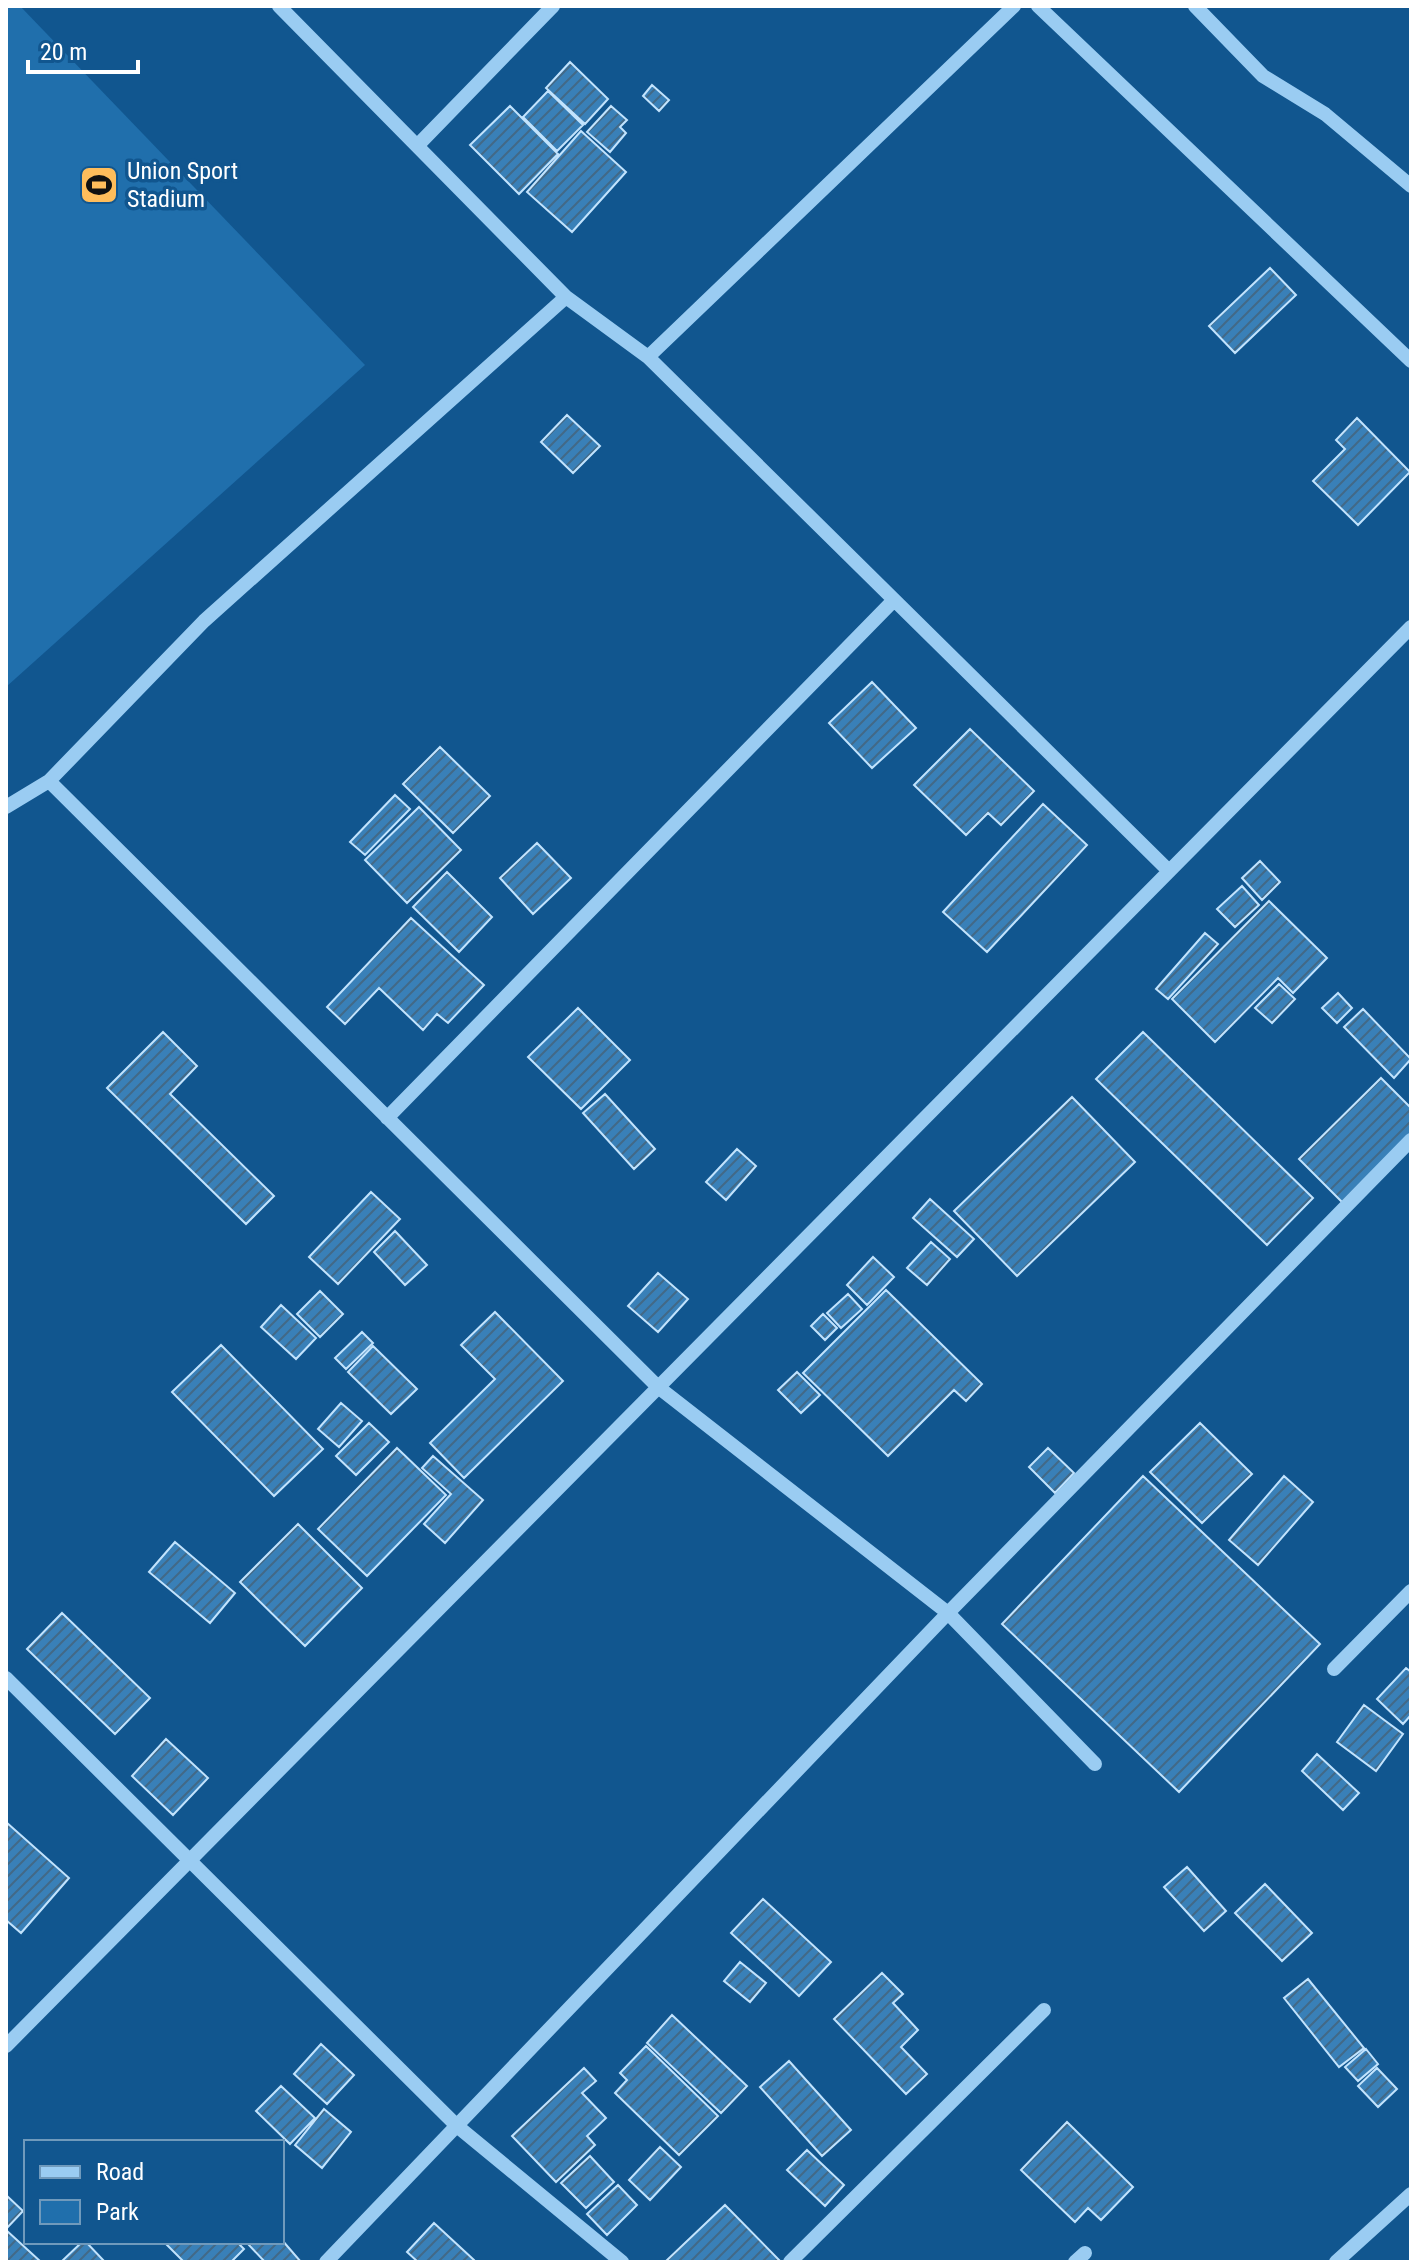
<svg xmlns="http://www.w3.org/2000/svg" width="1417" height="2268" font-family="'Roboto Condensed',sans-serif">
  <defs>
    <pattern id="building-hatch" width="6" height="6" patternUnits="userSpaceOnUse" patternTransform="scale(2)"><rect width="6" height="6" fill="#3980b8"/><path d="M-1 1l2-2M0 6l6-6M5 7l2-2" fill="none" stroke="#426987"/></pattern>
  </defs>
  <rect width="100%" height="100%" fill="#11568f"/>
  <path fill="#206fac" d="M 6,6 L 20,6 L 365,365 L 6,687 Z"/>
  <path fill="url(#building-hatch)" stroke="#c2e3fd" stroke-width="2" d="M 570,62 L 608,99 L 585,124 L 546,88 Z
    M 652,85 L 669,100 L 659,111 L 643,96 Z
    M 548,91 L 583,125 L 557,151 L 523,117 Z
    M 510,106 L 558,154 L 519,194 L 470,145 Z
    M 611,106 L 627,120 L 620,127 L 626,133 L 610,152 L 587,132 Z
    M 581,131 L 626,172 L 572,232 L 527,192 Z
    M 1270,268 L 1296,295 L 1235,353 L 1209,326 Z
    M 567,415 L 600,446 L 573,473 L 541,442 Z
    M 1357,418 L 1410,472 L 1358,525 L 1313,481 L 1345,449 L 1336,440 Z
    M 872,682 L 916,728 L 872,768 L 829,723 Z
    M 970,729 L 1034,791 L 1001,825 L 988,813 L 966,835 L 914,785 Z
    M 440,747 L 490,796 L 453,833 L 403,784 Z
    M 395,795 L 410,809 L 365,855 L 350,842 Z
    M 1043,804 L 1087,845 L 987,952 L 943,912 Z
    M 419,807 L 461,850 L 407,903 L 365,860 Z
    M 537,843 L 571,878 L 533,914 L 500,878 Z
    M 1260,861 L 1280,882 L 1262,900 L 1242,878 Z
    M 447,872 L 492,917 L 459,952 L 413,907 Z
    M 1242,886 L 1259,905 L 1235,927 L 1217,909 Z
    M 1269,901 L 1327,958 L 1293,993 L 1278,978 L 1215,1042 L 1172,999 Z
    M 411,918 L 484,985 L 448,1023 L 437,1014 L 423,1030 L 379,988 L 345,1024 L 327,1007 Z
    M 1205,933 L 1218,944 L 1168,999 L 1156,989 Z
    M 1279,984 L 1295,999 L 1272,1023 L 1255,1008 Z
    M 1338,993 L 1352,1008 L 1337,1023 L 1322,1008 Z
    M 578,1008 L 630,1060 L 581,1109 L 528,1057 Z
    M 1363,1009 L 1411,1059 L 1394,1078 L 1344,1027 Z
    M 163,1032 L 197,1066 L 170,1094 L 274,1196 L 246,1224 L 107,1088 Z
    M 1143,1032 L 1313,1198 L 1267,1245 L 1096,1079 Z
    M 1381,1078 L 1411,1108 L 1411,1137 L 1344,1204 L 1299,1159 Z
    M 605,1094 L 655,1149 L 634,1169 L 583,1113 Z
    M 1072,1097 L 1135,1162 L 1017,1276 L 954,1211 Z
    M 737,1149 L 756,1166 L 726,1200 L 706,1182 Z
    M 371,1192 L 400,1219 L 338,1284 L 309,1257 Z
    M 930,1199 L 974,1239 L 957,1257 L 913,1218 Z
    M 395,1231 L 427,1265 L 405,1285 L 374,1252 Z
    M 931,1242 L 950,1259 L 927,1285 L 907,1268 Z
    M 873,1257 L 894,1277 L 867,1305 L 847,1285 Z
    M 658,1273 L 688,1299 L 658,1332 L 628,1306 Z
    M 886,1290 L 982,1384 L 966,1401 L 954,1390 L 888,1456 L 803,1373 Z
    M 320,1291 L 343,1314 L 320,1337 L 297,1314 Z
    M 848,1294 L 862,1309 L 841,1328 L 827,1313 Z
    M 281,1305 L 316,1338 L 296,1359 L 261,1327 Z
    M 495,1312 L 563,1381 L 464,1478 L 430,1443 L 495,1379 L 461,1345 Z
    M 823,1314 L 837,1328 L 825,1340 L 811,1326 Z
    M 362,1332 L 373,1343 L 346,1369 L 335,1358 Z
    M 221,1345 L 323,1449 L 274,1496 L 172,1392 Z
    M 373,1346 L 417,1389 L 391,1414 L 348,1372 Z
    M 797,1372 L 820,1395 L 801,1413 L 778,1390 Z
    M 341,1403 L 362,1421 L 339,1447 L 318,1429 Z
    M 369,1423 L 389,1442 L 356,1475 L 336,1456 Z
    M 1200,1423 L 1252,1474 L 1202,1523 L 1150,1472 Z
    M 397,1448 L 446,1495 L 367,1576 L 318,1529 Z
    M 1048,1448 L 1074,1473 L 1055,1493 L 1029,1467 Z
    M 433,1456 L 483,1500 L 445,1543 L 424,1524 L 451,1494 L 422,1468 Z
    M 1143,1476 L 1320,1644 L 1179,1792 L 1002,1624 Z
    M 1284,1476 L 1313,1502 L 1258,1565 L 1229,1540 Z
    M 298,1524 L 362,1588 L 305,1646 L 240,1582 Z
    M 175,1542 L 235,1593 L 210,1623 L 149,1572 Z
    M 62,1613 L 150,1698 L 115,1734 L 27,1649 Z
    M 1406,1668 L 1411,1672 L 1411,1715 L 1403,1724 L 1377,1699 Z
    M 1364,1705 L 1403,1734 L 1376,1771 L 1337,1742 Z
    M 166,1739 L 208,1778 L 173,1815 L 132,1776 Z
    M 1317,1754 L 1359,1793 L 1343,1810 L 1302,1771 Z
    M 6,1822 L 69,1878 L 21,1933 L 6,1920 Z
    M 1187,1867 L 1226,1911 L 1204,1931 L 1164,1887 Z
    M 1265,1884 L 1312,1933 L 1282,1961 L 1235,1913 Z
    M 763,1899 L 831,1962 L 799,1996 L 731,1933 Z
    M 740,1962 L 766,1983 L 750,2002 L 724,1981 Z
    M 882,1973 L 903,1994 L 893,2003 L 918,2030 L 901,2047 L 927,2074 L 906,2094 L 834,2019 Z
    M 1308,1979 L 1364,2048 L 1339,2067 L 1284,1998 Z
    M 672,2015 L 747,2086 L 721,2113 L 647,2043 Z
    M 321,2044 L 354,2075 L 327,2104 L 294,2074 Z
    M 646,2046 L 718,2116 L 679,2155 L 615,2093 L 627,2080 L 620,2073 Z
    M 1366,2049 L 1378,2064 L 1358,2081 L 1345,2067 Z
    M 789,2061 L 851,2130 L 822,2156 L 760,2087 Z
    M 584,2068 L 596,2081 L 582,2093 L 606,2118 L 587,2136 L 595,2145 L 556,2182 L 512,2136 Z
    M 1377,2068 L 1397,2089 L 1378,2107 L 1358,2086 Z
    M 281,2086 L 315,2118 L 290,2144 L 256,2111 Z
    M 324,2109 L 351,2132 L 322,2168 L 295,2145 Z
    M 1067,2122 L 1133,2187 L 1101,2220 L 1088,2208 L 1075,2222 L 1021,2170 Z
    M 660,2147 L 681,2167 L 650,2200 L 629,2180 Z
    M 807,2150 L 844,2185 L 825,2206 L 787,2170 Z
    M 590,2156 L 614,2182 L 586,2208 L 561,2183 Z
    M 618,2185 L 637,2205 L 607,2235 L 587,2214 Z
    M 6,2195 L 23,2211 L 6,2229 Z
    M 725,2205 L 781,2262 L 665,2262 Z
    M 434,2223 L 474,2260 L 473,2262 L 418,2262 L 407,2252 Z
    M 6,2230 L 41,2262 L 6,2262 Z
    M 282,2240 L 301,2262 L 265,2262 L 246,2242 Z
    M 82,2242 L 86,2242 L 105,2262 L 61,2262 Z
    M 164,2242 L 237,2242 L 244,2249 L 231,2262 L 184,2262 Z"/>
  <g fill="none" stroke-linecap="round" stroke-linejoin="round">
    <path stroke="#9accf2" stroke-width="14" d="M 279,6 L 566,297 L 648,357 L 1169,871
      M 1038,6 L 1411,361
      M 1195,6 L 1263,76 L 1325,114 L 1411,186
      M 417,146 L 553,6
      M 648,357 L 1014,6
      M 49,781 L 658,1387 L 948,1613 L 1095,1764
      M 6,807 L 49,781 L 204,621 L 566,297
      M 387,1118 L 894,600
      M 1334,1669 L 1411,1591
      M 6,1678 L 457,2126 L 622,2262
      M 6,2046 L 1411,627
      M 326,2262 L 948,1613 L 1411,1140
      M 790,2262 L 1044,2010
      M 1075,2262 L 1085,2253
      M 1336,2262 L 1411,2194"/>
  </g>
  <defs>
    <symbol id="stadium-square" viewBox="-11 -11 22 22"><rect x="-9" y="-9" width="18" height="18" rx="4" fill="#ffbd5b" stroke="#11568f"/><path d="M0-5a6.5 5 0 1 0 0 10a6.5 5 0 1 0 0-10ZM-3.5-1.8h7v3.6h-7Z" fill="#111"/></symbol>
  </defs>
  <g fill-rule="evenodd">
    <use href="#stadium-square" x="77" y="163" width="44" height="44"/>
  </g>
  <g text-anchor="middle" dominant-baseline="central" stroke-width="7" stroke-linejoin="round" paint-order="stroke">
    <g font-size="24" fill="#fff" stroke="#11568f" text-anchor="start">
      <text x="127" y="171">Union Sport<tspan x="127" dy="28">Stadium</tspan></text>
    </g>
  </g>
  <rect width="1417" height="2268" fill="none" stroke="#ffffff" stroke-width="16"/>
  <rect x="24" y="2140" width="260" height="104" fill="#11568f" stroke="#709abc" stroke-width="2"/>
  <rect x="40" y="2166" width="40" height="12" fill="#9accf2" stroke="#709abc" stroke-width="2"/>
  <text x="96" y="2180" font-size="24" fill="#ffffff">Road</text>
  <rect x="40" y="2200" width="40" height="24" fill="#206fac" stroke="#709abc" stroke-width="2"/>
  <text x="96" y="2220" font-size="24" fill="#ffffff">Park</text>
  <path d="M28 60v12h110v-12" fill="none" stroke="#ffffff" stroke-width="4"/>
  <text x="40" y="60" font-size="24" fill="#ffffff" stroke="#11568f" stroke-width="6" paint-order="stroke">20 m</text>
</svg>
